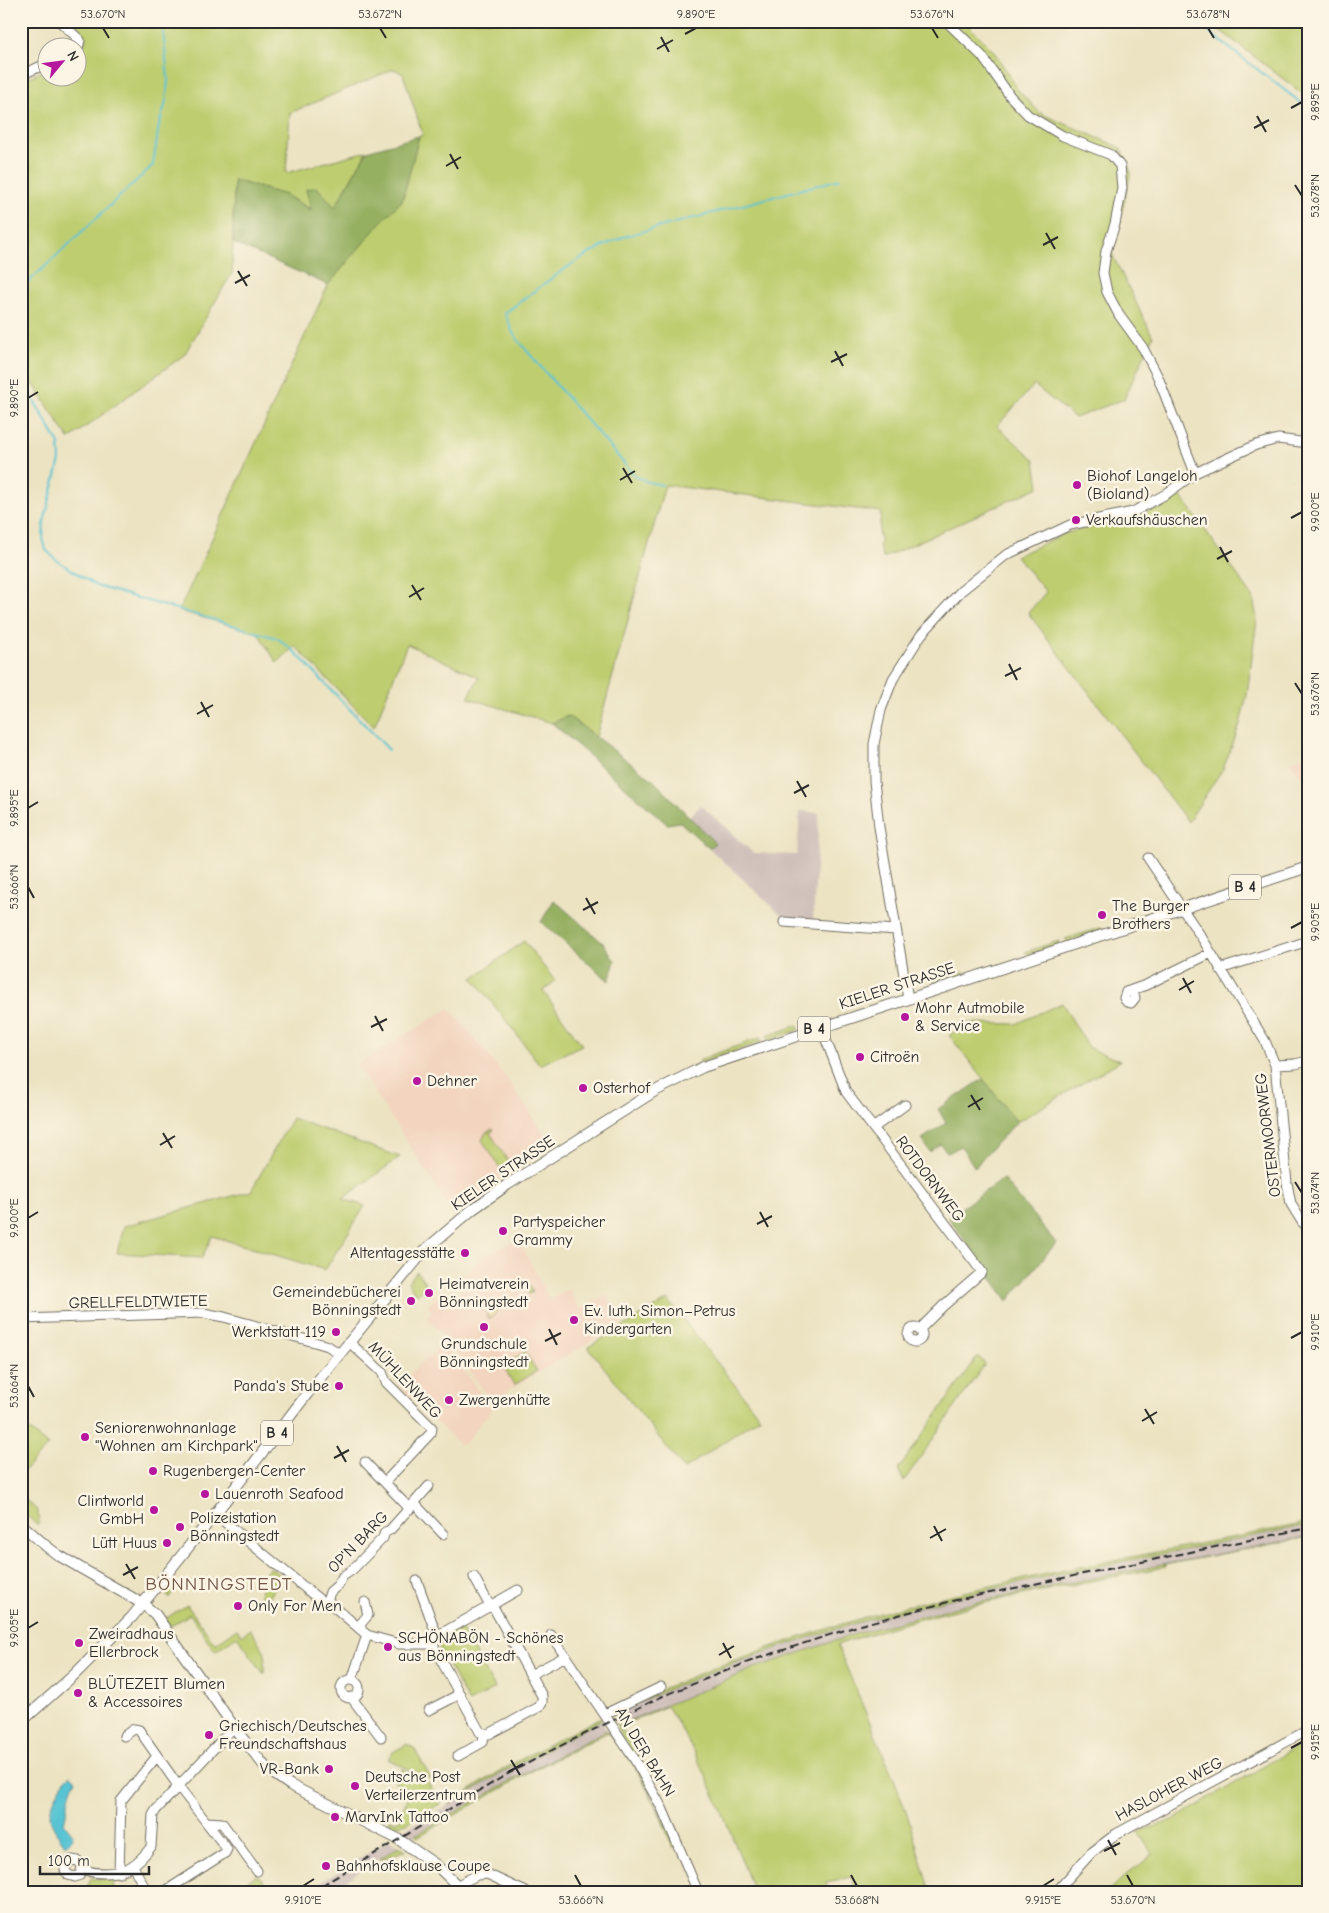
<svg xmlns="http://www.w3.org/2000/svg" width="1329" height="1913" font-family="'Comic Neue',sans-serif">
  <rect width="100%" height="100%" fill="#fcf5e5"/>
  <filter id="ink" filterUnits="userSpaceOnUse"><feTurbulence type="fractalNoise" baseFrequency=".02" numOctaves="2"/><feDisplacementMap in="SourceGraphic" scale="10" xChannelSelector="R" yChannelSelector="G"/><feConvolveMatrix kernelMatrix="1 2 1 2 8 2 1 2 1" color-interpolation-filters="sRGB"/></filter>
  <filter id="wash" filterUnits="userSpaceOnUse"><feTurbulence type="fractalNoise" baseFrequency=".0096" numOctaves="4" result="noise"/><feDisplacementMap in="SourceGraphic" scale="20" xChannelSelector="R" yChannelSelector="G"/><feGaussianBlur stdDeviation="1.12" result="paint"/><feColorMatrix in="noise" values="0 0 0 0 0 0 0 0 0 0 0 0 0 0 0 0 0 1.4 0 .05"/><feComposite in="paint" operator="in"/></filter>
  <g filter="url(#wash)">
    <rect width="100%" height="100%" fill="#ece3c2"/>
    <path fill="#f3d4be" d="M 1308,755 L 1308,785 L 1290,761 Z
      M 449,1008 L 508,1080 L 552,1146 L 451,1210 L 357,1065 Z
      M 518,1239 L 550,1300 L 569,1289 L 580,1309 L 606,1295 L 622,1323 L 510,1389 L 493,1404 L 445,1337 L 426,1317 L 432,1311 L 427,1306 L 437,1296 L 447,1307 L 469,1284 L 462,1276 L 482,1258 Z
      M 444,1343 L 492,1409 L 465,1443 L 460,1445 L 397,1385 Z"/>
    <path fill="#cfc0ba" d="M 701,805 L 753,853 L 797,855 L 800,811 L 819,813 L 813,921 L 787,920 L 709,848 L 715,843 L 689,817 Z
      M 1308,1525 L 1308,1537 L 1067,1583 L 956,1607 L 858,1633 L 755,1668 L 616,1726 L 616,1713 L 664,1691 L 755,1656 L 858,1622 L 952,1598 Z
      M 601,1720 L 607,1730 L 509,1782 L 410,1838 L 400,1832 L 449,1805 L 503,1772 Z
      M 389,1840 L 399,1846 L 372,1862 L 331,1892 L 305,1892 Z"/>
    <path fill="#becd6f" stroke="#747c4d" d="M 65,21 L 964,21 L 993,50 L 1018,90 L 1040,113 L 1121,148 L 1131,172 L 1112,254 L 1153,337 L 1124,399 L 1075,418 L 1034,385 L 997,426 L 1035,460 L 1039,487 L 883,558 L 879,546 L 880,545 L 880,535 L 879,535 L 881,512 L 665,485 L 596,737 L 568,716 L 552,723 L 468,698 L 479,677 L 407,644 L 374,727 L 295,646 L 277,663 L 258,633 L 179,611 L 328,285 L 379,224 L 402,201 L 419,136 L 423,135 L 403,74 L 394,69 L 290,113 L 286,173 L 367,151 L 335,207 L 312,210 L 285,195 L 234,180 L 232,273 L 184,355 L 69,439 L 21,365 L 21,81 L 47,69 L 48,78 L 78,78 L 78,56 L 83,49 L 85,37 Z
      M 1208,21 L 1308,21 L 1308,98 Z
      M 1178,492 L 1253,597 L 1257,620 L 1247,695 L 1240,724 L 1224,767 L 1188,822 L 1028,613 L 1046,592 L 1016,556 L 1066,533 L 1143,515 Z
      M 1100,928 L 1102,929 L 1101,931 L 1068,942 L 1065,939 Z
      M 524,941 L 555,981 L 543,991 L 582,1045 L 540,1065 L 473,978 Z
      M 1059,941 L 1058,945 L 1028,955 L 1025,952 Z
      M 964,972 L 965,976 L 935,985 L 934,981 Z
      M 1062,1003 L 1089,1048 L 1120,1061 L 1017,1122 L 949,1035 L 968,1023 L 1016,1024 Z
      M 798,1025 L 799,1030 L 769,1040 L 767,1036 Z
      M 760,1038 L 762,1042 L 701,1063 L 699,1061 L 709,1056 Z
      M 292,1118 L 400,1157 L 343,1199 L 365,1206 L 325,1270 L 212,1236 L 202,1258 L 117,1253 L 124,1226 L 251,1191 Z
      M 492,1129 L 494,1130 L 490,1133 L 513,1169 L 504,1174 L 482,1140 L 485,1134 Z
      M 417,1271 L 426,1284 L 418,1294 L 413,1290 L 408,1282 Z
      M 519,1280 L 529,1285 L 533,1292 L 529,1294 L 526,1288 L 518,1284 L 504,1292 L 502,1287 Z
      M 668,1300 L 760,1417 L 684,1469 L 588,1347 Z
      M 525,1352 L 537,1371 L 514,1385 L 503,1365 Z
      M 978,1356 L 985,1364 L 904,1481 L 898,1470 Z
      M 21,1423 L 48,1446 L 21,1474 Z
      M 26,1500 L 39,1512 L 37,1514 L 40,1518 L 38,1520 L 40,1522 L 37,1525 L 21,1510 L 21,1506 Z
      M 1308,1519 L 1308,1525 C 1158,1556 1007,1581 860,1622 C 785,1643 710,1671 639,1702 L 653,1693 C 750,1651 852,1618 955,1594 C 1068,1568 1183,1547 1297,1525 Z
      M 1308,1537 L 1164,1565 L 1166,1567 C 1055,1588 943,1607 837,1645 L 896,1784 L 910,1823 L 930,1892 L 857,1892 L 851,1877 L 826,1882 L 829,1892 L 754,1892 C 729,1828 705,1764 667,1706 L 620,1726 C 644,1763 666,1803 683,1844 L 681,1845 L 616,1726 L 755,1668 L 858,1633 L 956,1607 L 1068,1583 Z
      M 270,1567 L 282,1577 L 269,1596 L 260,1598 L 262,1578 Z
      M 174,1578 C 175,1586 175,1592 169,1598 L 164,1591 Z
      M 187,1605 L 215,1644 L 237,1629 L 242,1635 L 250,1629 L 265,1652 L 264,1674 L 237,1636 L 215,1651 L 190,1614 L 171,1626 L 165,1619 Z
      M 461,1628 L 495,1688 L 469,1703 L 438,1646 L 440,1639 Z
      M 600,1718 L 601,1720 L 503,1772 L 449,1805 C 496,1770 549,1744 600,1718 Z
      M 607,1730 L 611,1735 L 614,1735 L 633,1759 L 677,1847 L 673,1848 L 656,1805 L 633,1764 L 608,1732 L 534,1770 L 417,1837 L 415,1835 L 509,1782 Z
      M 1306,1741 L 1308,1744 L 1308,1892 L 1108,1892 L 1128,1873 L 1153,1855 L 1138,1832 L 1175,1819 Z
      M 407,1744 L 414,1748 L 431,1779 L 417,1772 L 416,1773 L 388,1759 L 393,1752 Z
      M 402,1769 L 427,1781 L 440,1804 L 407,1823 L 390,1827 L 389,1819 L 396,1821 L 401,1818 L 399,1814 L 412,1792 L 395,1782 Z
      M 399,1846 L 406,1850 L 379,1860 L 379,1859 Z
      M 257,1875 L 263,1880 L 264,1886 L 253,1892 L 231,1892 Z
      M 91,1878 L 114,1880 L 113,1892 L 89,1892 L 87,1887 Z"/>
    <path fill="#96b062" stroke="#606e46" d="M 419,136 L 402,201 L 379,224 L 328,285 L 233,243 L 234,180 L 285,195 L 311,210 L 306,189 L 317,187 L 335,207 L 367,151 Z
      M 568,716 L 653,780 L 715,843 L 709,848 L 680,822 L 667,824 L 552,723 Z
      M 554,900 L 603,943 L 615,961 L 609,981 L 541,922 Z
      M 983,1079 L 1017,1122 L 984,1156 L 975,1168 L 961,1146 L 948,1153 L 940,1144 L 930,1152 L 922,1139 L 946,1123 L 938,1109 Z
      M 1003,1179 L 1056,1243 L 1008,1301 L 948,1217 Z"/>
    <path fill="#eeda9e" stroke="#8c8264" d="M 490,1305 L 496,1308 L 497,1311 L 493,1317 L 488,1319 L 486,1311 Z"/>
    <path fill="#59c4d3" stroke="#42787f" d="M 71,1775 L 76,1780 C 68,1792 68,1809 64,1823 L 73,1835 L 70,1841 L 65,1845 C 51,1824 44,1819 57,1794 C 61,1786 64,1780 71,1775 Z"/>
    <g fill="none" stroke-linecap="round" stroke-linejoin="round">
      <path stroke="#59c4d3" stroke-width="2" d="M 1194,21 L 1308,108
        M 21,289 L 153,165 L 159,125 L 166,102 L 168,79 L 162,21
        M 21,378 L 59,444 L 60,460 L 44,522 L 43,538 L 46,550 L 55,559 L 96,586 L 277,638 L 294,651 L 389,750
        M 662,485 L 648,482 L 635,476 L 527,351 L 513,333 L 505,313 C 545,284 579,254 626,236 L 840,179"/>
    </g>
  </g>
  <g filter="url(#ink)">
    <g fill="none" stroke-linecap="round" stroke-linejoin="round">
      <defs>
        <path id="minor" d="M 59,21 L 80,40 L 78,48
          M 946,21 L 982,56 L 1010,96 L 1028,115 L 1063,136 L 1111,155 L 1120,166 L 1122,188 L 1115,224 L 1106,251 L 1103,273 L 1107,292 L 1119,315 L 1143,348 L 1158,377 L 1195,473
          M 21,75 L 48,63
          M 1148,858 L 1202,938 L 1265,1041 L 1275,1065 L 1287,1183 L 1291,1204 L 1302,1222 L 1308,1227
          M 784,922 L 896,930
          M 1220,969 L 1308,941
          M 1132,990 L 1135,998 L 1131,1003 L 1127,1002 L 1124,998 L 1126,992 L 1146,985 L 1211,953
          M 908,999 L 879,827 L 874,781 L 874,744 L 881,710 L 893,679 L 921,635 L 961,591 L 1006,555 L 1070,525 L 1133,512 L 1166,494 L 1195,473 L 1256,445 L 1278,439 L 1308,443
          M 821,1027 L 846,1092 L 982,1272 L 943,1306 L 919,1330
          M 1275,1065 L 1295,1064 L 1308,1061
          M 873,1128 L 905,1105
          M 21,1319 L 203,1313 L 224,1317 L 318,1343 L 328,1346 L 340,1354
          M908 1335a7 7 0 1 1 14 0a7 7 0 1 1-14 0Z
          M 349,1342 L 382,1372 L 386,1382 L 432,1428 L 431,1433 L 385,1482
          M 365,1462 L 410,1509
          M 415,1504 L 443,1534
          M 215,1514 L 310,1592 L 320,1600 L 331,1604 L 367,1635 L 399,1644 L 434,1644
          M 474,1577 L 490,1606 L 518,1590
          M 417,1581 L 437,1636
          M 327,1602 L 330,1592 L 338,1585 L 343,1576 L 352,1570 L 383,1538 L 385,1532 L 390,1530 L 429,1486
          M 490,1606 L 495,1610 L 542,1696 L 542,1702 L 539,1707 L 489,1734 L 480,1732 L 434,1647 L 434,1642 L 437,1636 Z
          M 358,1627 L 368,1615 L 365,1602
          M 551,1635 L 635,1760 L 662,1808 L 698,1892
          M 530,1675 L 566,1656
          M 352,1680 L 367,1635
          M341 1689a9 9 0 1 1 18 0a9 9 0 1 1-18 0Z
          M 351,1697 L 381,1737
          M 429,1710 L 460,1694
          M 605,1714 L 661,1687
          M 124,1736 L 134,1729 L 139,1730 L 179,1787 L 227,1849 L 225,1853 L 164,1892
          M 458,1756 L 483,1742 L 484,1734
          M 207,1822 L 222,1823 L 257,1871
          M 133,1866 L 147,1892
          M 82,1867 L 80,1875 L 75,1877 L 68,1875 L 65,1870 L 66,1865 L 72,1860 L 78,1861 C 82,1864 83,1869 89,1871 C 93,1873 100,1873 105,1873 C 126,1873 138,1864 151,1847 L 153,1815 L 156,1810 L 234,1727
          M 119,1873 L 121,1801 L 157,1756
          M 458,1885 L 477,1875 L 487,1874 L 526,1892
          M 1056,1892 L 1091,1853 L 1116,1834 L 1308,1730"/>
        <path id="major" d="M 21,1524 L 46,1546 L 58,1555 L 143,1604 L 155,1614 L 239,1734 L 267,1769 L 290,1785 L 398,1839 L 436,1865 L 464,1892
          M 21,1722 L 74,1675 L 132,1617 L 215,1514 L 307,1394 L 424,1251 L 473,1209 L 507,1185 L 655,1091 L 703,1067 L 1308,867"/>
      </defs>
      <use href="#minor" stroke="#6f6b60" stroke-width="11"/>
      <use href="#major" stroke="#6f6b60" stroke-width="12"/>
      <use href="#minor" stroke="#fff" stroke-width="9"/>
      <use href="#major" stroke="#fff" stroke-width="10"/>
      <path stroke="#2b2b2b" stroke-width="2" stroke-dasharray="8 4" stroke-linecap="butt" d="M 311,1892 L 506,1775 L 558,1747 L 663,1696 L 756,1659 L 860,1625 L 956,1600 L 1308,1528"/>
    </g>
  </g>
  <path fill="none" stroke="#2b2b2b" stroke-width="2" d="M 103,28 L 109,38M 380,28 L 386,38M 932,28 L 938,38M 1208,28 L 1214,38M 685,34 L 696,28M 661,37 L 669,52M 657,49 L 673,40M 1291,108 L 1302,102M 1257,116 L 1266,132M 1254,128 L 1269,120M 450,154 L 458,169M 446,166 L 461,157M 1295,185 L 1302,196M 1046,233 L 1055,249M 1043,245 L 1058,237M 238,271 L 247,286M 235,283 L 250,275M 835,351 L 843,366M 831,362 L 847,354M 28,398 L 38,392M 623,468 L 632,483M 620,480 L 635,471M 1291,518 L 1302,512M 1220,547 L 1228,562M 1217,559 L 1232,551M 412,585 L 421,600M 409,597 L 424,588M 1009,664 L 1017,680M 1005,676 L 1021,668M 1295,683 L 1302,694M 201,702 L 209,717M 197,714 L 213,705M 797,781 L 806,797M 794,793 L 809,785M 28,808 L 38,802M 28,887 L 34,898M 586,898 L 595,914M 583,910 L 598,902M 1291,928 L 1302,922M 1183,978 L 1191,993M 1179,990 L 1194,981M 375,1016 L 383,1031M 371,1027 L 387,1019M 971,1095 L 980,1110M 968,1107 L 983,1098M 163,1133 L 172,1148M 160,1145 L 175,1136M 1295,1182 L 1302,1193M 760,1212 L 768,1227M 28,1218 L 38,1212M 757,1224 L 772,1216M 549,1329 L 557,1345M 1291,1338 L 1302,1332M 545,1341 L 561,1333M 28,1386 L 34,1397M 1145,1409 L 1154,1424M 1142,1421 L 1157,1412M 337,1446 L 346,1462M 334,1458 L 349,1450M 934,1526 L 942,1541M 930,1538 L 946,1529M 126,1564 L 135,1579M 123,1575 L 138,1567M 28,1628 L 38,1622M 723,1643 L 731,1658M 719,1655 L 734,1646M 1291,1748 L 1302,1742M 511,1760 L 520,1775M 508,1772 L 523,1764M 1108,1840 L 1116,1855M 1104,1851 L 1120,1843M 575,1875 L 581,1886M 851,1875 L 857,1886M 1127,1875 L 1133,1886M 303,1886 L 314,1879M 1043,1886 L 1054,1879"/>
  <g fill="#b5179e" stroke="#fcf5e5" stroke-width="2">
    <circle cx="1077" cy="485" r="5"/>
    <circle cx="1076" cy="520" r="5"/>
    <circle cx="1102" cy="915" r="5"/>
    <circle cx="905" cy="1017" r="5"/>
    <circle cx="860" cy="1057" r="5"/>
    <circle cx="417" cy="1081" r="5"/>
    <circle cx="583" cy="1088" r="5"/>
    <circle cx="503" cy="1231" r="5"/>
    <circle cx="465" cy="1253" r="5"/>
    <circle cx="429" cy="1293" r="5"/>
    <circle cx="411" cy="1301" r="5"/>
    <circle cx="574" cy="1320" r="5"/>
    <circle cx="484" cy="1327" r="5"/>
    <circle cx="336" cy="1332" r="5"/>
    <circle cx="339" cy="1386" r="5"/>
    <circle cx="449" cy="1400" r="5"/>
    <circle cx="85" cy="1437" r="5"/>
    <circle cx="153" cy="1471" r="5"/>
    <circle cx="205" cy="1494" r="5"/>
    <circle cx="154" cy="1510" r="5"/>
    <circle cx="180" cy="1527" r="5"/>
    <circle cx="167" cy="1543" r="5"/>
    <circle cx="238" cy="1606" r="5"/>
    <circle cx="79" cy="1643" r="5"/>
    <circle cx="388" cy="1647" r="5"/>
    <circle cx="78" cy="1693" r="5"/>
    <circle cx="209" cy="1735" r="5"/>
    <circle cx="329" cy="1769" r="5"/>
    <circle cx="355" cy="1786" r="5"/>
    <circle cx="335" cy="1817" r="5"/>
    <circle cx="326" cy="1866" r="5"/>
  </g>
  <g text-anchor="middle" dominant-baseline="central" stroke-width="5" stroke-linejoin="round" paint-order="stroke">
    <g fill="#fcf5e5" stroke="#6a6863" stroke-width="1">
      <rect x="1229" y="874.5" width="32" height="25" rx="4"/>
      <rect x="798" y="1016.5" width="32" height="25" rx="4"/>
      <rect x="261" y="1420.5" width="32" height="25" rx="4"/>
    </g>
    <g font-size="15" font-weight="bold" fill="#2b2b2b">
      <text x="1245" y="887">B 4</text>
      <text x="814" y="1029">B 4</text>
      <text x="277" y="1433">B 4</text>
    </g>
    <g font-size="16" fill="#2b2b2b" stroke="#fcf5e5" text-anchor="start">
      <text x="1087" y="476">Biohof Langeloh<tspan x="1087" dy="18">(Bioland)</tspan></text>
      <text x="1086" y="520">Verkaufshäuschen</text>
      <text x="1112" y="906">The Burger<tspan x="1112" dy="18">Brothers</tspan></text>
      <text x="915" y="1008">Mohr Autmobile<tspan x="915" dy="18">&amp; Service</tspan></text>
      <text x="870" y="1057">Citroën</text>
      <text x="427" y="1081">Dehner</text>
      <text x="593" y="1088">Osterhof</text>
      <text x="513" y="1222">Partyspeicher<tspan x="513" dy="18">Grammy</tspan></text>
      <text x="455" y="1253" text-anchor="end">Altentagesstätte</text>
      <text x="439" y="1284">Heimatverein<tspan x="439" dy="18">Bönningstedt</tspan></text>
      <text x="401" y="1292" text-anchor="end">Gemeindebücherei<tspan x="401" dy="18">Bönningstedt</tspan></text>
      <text x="584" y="1311">Ev. luth. Simon–Petrus<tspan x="584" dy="18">Kindergarten</tspan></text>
      <text x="326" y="1332" text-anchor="end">Werktstatt 119</text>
      <text x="484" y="1344" text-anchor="middle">Grundschule<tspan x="484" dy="18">Bönningstedt</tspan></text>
      <text x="329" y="1386" text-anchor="end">Panda's Stube</text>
      <text x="459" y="1400">Zwergenhütte</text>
      <text x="95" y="1428">Seniorenwohnanlage<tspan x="95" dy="18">"Wohnen am Kirchpark"</tspan></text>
      <text x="163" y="1471">Rugenbergen-Center</text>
      <text x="215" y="1494">Lauenroth Seafood</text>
      <text x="144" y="1501" text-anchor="end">Clintworld<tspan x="144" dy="18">GmbH</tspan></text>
      <text x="190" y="1518">Polizeistation<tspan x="190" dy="18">Bönningstedt</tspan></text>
      <text x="157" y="1543" text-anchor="end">Lütt Huus</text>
      <text x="248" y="1606">Only For Men</text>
      <text x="89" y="1634">Zweiradhaus<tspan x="89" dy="18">Ellerbrock</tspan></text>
      <text x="398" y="1638">SCHÖNABÖN - Schönes<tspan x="398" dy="18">aus Bönningstedt</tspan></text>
      <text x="88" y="1684">BLÜTEZEIT Blumen<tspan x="88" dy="18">&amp; Accessoires</tspan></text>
      <text x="219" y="1726">Griechisch/Deutsches<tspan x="219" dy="18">Freundschaftshaus</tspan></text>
      <text x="319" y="1769" text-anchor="end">VR-Bank</text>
      <text x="365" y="1777">Deutsche Post<tspan x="365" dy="18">Verteilerzentrum</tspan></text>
      <text x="345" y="1817">MarvInk Tattoo</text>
      <text x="336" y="1866">Bahnhofsklause Coupe</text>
    </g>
    <g font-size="16" fill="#2b2b2b" stroke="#fcf5e5">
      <text transform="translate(897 986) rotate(-18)">KIELER STRASSE</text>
      <text transform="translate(1268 1135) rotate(-97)">OSTERMOORWEG</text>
      <text transform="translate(503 1173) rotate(-34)">KIELER STRASSE</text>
      <text transform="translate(930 1179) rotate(53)">ROTDORNWEG</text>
      <text transform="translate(138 1302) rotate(-1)">GRELLFELDTWIETE</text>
      <text transform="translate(405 1380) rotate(47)">MÜHLENWEG</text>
      <text transform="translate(358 1542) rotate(-46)">OP'N BARG</text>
      <text transform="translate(645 1752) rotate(59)">AN DER BAHN</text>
      <text transform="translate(1169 1789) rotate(-28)">HASLOHER WEG</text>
    </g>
    <g font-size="19" letter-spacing="1" fill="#715646" stroke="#fcf5e5">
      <text x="219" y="1584">BÖNNINGSTEDT</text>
    </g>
  </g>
  <rect width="1329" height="1913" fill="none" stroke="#fcf5e5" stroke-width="55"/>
  <g transform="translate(62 62) rotate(61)"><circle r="24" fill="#fcf5e5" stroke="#a8a49b"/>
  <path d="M0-4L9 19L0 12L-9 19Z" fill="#b5179e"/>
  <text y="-8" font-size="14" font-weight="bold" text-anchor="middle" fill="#2b2b2b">N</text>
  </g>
  <path d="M40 1866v8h109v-8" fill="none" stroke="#2b2b2b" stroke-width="2.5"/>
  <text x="48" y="1866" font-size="15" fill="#2b2b2b" stroke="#fcf5e5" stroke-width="4" paint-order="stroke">100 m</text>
  <rect x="28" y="28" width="1274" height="1858" fill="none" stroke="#2b2b2b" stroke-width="2"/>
  <g font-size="12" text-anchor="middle" fill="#2b2b2b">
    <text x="103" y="18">53.670°N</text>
    <text x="380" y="18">53.672°N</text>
    <text x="696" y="18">9.890°E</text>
    <text x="932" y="18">53.676°N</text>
    <text x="1208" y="18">53.678°N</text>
    <text transform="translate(1315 102) rotate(-90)" y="4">9.895°E</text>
    <text transform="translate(1315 196) rotate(-90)" y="4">53.678°N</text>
    <text transform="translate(14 398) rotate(-90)" y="4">9.890°E</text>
    <text transform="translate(1315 512) rotate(-90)" y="4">9.900°E</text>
    <text transform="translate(1315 694) rotate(-90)" y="4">53.676°N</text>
    <text transform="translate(14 808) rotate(-90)" y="4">9.895°E</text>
    <text transform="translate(14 887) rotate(-90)" y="4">53.666°N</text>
    <text transform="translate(1315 922) rotate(-90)" y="4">9.905°E</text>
    <text transform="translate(1315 1193) rotate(-90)" y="4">53.674°N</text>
    <text transform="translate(14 1218) rotate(-90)" y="4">9.900°E</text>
    <text transform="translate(1315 1332) rotate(-90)" y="4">9.910°E</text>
    <text transform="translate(14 1386) rotate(-90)" y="4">53.664°N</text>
    <text transform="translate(14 1628) rotate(-90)" y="4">9.905°E</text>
    <text transform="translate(1315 1742) rotate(-90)" y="4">9.915°E</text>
    <text x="303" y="1904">9.910°E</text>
    <text x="581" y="1904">53.666°N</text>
    <text x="857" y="1904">53.668°N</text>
    <text x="1043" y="1904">9.915°E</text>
    <text x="1133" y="1904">53.670°N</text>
  </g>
</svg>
